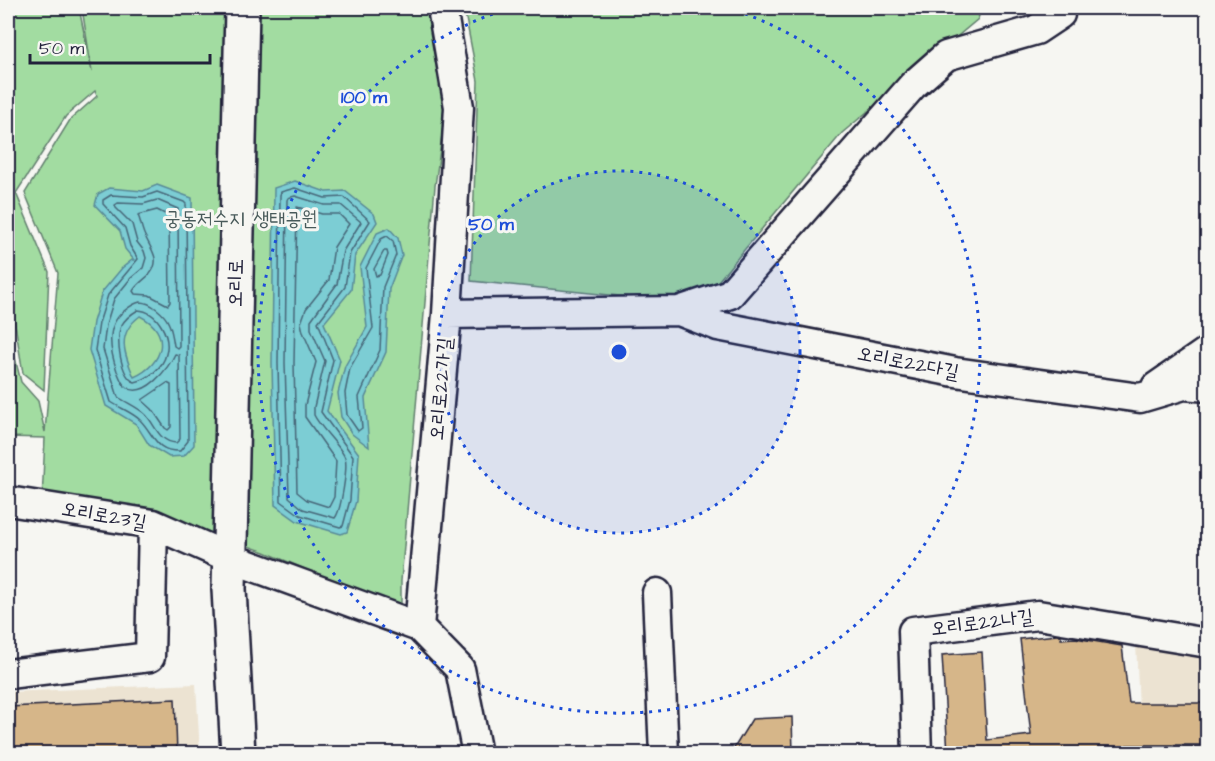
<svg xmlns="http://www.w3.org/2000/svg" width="1215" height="761" font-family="'Architects Daughter','Poor Story',sans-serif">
  <rect width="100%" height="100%" fill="#f6f6f2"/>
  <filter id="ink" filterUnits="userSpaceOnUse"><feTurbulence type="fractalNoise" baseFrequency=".0167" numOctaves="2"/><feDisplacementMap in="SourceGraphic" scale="12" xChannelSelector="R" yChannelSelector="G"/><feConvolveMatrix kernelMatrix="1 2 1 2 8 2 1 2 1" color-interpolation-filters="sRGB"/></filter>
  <g filter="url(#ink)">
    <path fill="#ece3d2" d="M 1136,643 L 1207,657 L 1207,753 L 1141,753 Z
      M 196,684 L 200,753 L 8,753 L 8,692 Z"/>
    <path fill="#a2dca1" stroke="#627f6e" stroke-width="1.5" d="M 8,8 L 79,8 L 92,72 L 82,8 L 437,8 L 448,91 L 435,186 L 401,581 L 401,610 L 265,552 L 147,510 L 42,500 L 45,438 L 8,437 L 8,330 L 21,382 L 38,401 L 45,432 L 58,273 L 25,193 L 70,120 L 97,96 L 95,91 L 66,116 L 16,193 L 49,272 L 44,390 L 23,373 L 13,312 L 8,300 Z
      M 464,8 L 981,8 L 978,19 L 842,133 L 699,304 L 471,281 L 478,81 Z"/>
    <path fill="#7ccdd4" stroke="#588997" stroke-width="1.5" fill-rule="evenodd" d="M 295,181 L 326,192 L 345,191 L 374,214 L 377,222 L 355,255 L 351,290 L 324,323 L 340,360 L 327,411 L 359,454 L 356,501 L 347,532 L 341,534 L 297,521 L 275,505 L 272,363 L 274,188 Z
      M 157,185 L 192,198 L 194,445 L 184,456 L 169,457 L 149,445 L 136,424 L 106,406 L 89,350 L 93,322 L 102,292 L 122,268 L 132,260 L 134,260 L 125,249 L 120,231 L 95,205 L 98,194 L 109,188 L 143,191 ZM 140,316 C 172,332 164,364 134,377 C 124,353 116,334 140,316 Z
      M 389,228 L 398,238 L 402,255 L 389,289 L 386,352 L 365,398 L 369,447 L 352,434 L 341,417 L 338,393 L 345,366 L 367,327 L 360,267 L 377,233 Z"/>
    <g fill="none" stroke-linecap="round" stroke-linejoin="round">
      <path stroke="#466678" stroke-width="1.5" d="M 295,188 L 325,198 L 344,197 L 370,221 L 350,253 L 345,287 L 318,322 L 333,360 L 321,412 L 353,456 L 350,500 L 343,526 L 340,527 L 300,515 L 281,501 L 278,363 L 280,195 L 281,192 Z
        M 157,192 L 184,202 L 186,204 L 188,441 L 180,451 C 155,452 154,434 140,420 C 133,413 120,408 111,402 L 95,350 L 99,323 L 108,295 L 138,259 L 130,246 L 125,228 L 103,204 L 103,200 L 111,195 L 143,197 Z
        M 295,196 L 324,205 L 341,205 L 361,222 L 343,251 L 337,284 L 311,320 L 311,329 L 325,361 L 314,407 L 314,415 C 320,428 341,446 345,458 C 348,467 341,511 335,518 L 303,509 L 289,497 L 285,363 L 287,200 L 288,198 Z
        M 157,200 L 178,209 L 179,346 L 177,348 L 174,346 C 173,339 172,331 169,324 C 165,314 151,302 140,302 C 134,303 129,307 124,311 C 105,326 110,351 117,371 C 120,377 121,383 126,387 C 144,400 169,368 175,354 L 179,355 L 180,439 L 176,443 C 159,442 156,426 146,415 C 139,408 127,403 118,397 L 103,349 L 106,325 L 114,299 L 131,278 L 143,268 L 146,258 L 144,251 L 137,242 L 132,224 L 116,208 L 115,205 L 118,203 L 143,204 Z
        M 297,207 L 322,214 L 339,214 L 349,224 L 334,247 L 329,280 L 306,309 L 301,323 L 303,332 L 316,362 L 305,405 L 305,417 L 336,461 L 334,497 L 329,507 L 307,500 L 297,492 L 294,363 Z
        M 157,210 L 169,216 L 170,302 L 168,305 L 149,295 L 135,294 L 133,291 C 137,284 144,280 150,274 C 161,260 152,251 146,238 C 142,232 141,222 138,215 Z
        M 387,236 L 393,241 L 396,255 L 383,287 L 380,350 L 359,397 L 362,428 L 358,431 L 347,415 L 345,393 L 350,368 L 373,328 L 366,268 L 381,239 Z
        M 384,251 L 387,251 L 388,255 L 380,275 L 376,276 L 374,269 Z
        M 138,310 C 158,311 171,337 166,354 C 163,368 148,379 135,382 C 121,378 115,339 121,326 C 125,319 131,314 138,310 Z
        M 167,383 L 171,385 L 171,427 L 168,430 L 165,428 L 152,409 L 142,400 Z"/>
    </g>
    <path fill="#d6b689" stroke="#22223b" stroke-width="1.5" d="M 1057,635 L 1061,635 L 1061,639 L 1075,638 L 1122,646 L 1129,703 L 1208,703 L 1208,745 L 1127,745 L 1128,753 L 948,753 L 942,655 L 982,652 L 987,740 L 1031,735 L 1020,639 Z
      M 175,699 L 177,753 L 8,753 L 8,707 Z
      M 792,717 L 793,753 L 731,753 L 752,719 Z"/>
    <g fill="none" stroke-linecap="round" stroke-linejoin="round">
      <defs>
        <path id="minor" d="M 442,8 L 459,107 L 447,314 L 419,627 L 460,669 L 477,754
          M 679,311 L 730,294 L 913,85 L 946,56 L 1036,30 L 1060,14 L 1060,8
          M 447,314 L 679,311 L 718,326 L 955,372 L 1140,398 L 1184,385 L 1208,387
          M 1156,387 L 1208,351
          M 8,501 L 153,524 L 230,558 L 419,627
          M 657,593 L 664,754
          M 8,674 L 150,657 L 153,524
          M 917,754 L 913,631 L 1038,615 L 1208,643"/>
        <path id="secondary" d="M 238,754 L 229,589 L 242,8"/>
      </defs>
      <use href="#minor" stroke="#22223b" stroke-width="33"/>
      <use href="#secondary" stroke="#22223b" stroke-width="38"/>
      <use href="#minor" stroke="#f6f6f2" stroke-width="28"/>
      <use href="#secondary" stroke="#f6f6f2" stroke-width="33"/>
    </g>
  </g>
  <circle cx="619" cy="352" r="181" fill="#1d4ed8" fill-opacity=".12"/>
  <g fill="none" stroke="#1d4ed8" stroke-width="3" stroke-dasharray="3 6">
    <circle cx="619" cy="352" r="181"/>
    <path d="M728 8A361 361 0 1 1 510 8"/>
  </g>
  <g text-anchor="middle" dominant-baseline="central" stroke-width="6" stroke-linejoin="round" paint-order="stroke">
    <g font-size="20" fill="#485a5a" stroke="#f6f6f2">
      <text x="241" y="219">궁동저수지 생태공원</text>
    </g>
    <g font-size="20" fill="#22223b" stroke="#f6f6f2">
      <text transform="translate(236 283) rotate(-89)">오리로</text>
      <text transform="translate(908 363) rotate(11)">오리로22다길</text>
      <text transform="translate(441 389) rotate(-85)">오리로22가길</text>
      <text transform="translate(104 516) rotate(10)">오리로23길</text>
      <text transform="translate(982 623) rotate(-7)">오리로22나길</text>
    </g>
  </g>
  <circle cx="619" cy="352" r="9" fill="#1d4ed8" stroke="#f6f6f2" stroke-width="3"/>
  <g font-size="18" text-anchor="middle" font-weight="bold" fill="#1d4ed8" stroke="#f6f6f2" stroke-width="6" stroke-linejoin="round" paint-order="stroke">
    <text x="364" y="103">100 m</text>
    <text x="491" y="230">50 m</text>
  </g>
  <rect width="1215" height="761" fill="none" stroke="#f6f6f2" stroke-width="30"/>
  <rect x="15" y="15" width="1185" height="731" fill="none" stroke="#22223b" stroke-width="2" filter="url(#ink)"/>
  <path d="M30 54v9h180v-9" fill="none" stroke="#22223b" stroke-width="3"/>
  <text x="39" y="54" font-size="18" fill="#22223b" stroke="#f6f6f2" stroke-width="4.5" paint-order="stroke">50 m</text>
</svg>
